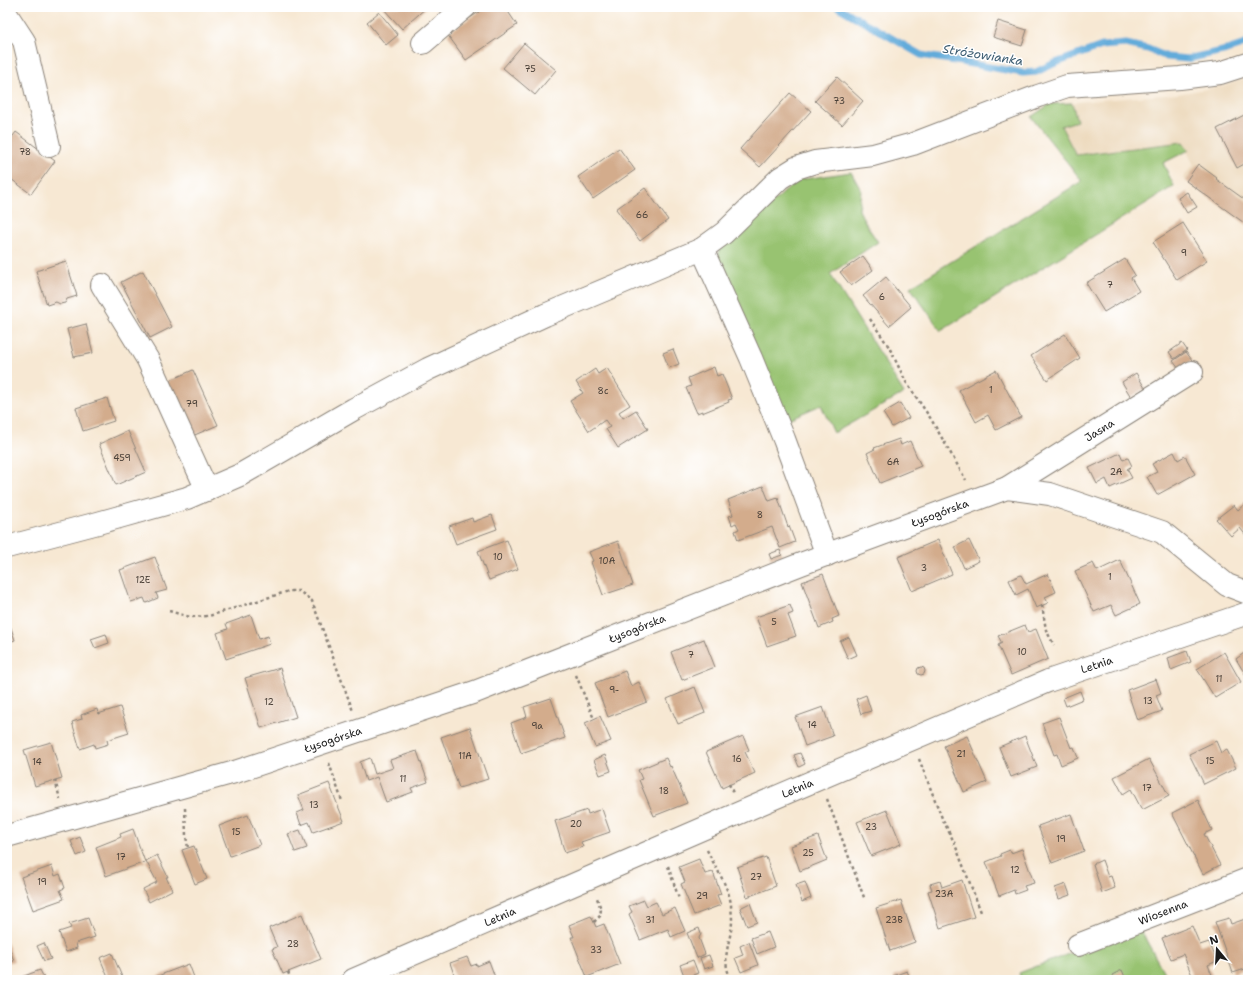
<svg xmlns="http://www.w3.org/2000/svg" width="1255" height="987" font-family="'Shantell Sans',sans-serif">
  <rect width="100%" height="100%" fill="#fff"/>
  <filter id="ink" filterUnits="userSpaceOnUse"><feTurbulence type="fractalNoise" baseFrequency=".025" numOctaves="2"/><feDisplacementMap in="SourceGraphic" scale="8" xChannelSelector="R" yChannelSelector="G"/><feConvolveMatrix kernelMatrix="1 2 1 2 8 2 1 2 1" color-interpolation-filters="sRGB"/></filter>
  <filter id="wash" filterUnits="userSpaceOnUse"><feTurbulence type="fractalNoise" baseFrequency=".012" numOctaves="4" result="noise"/><feDisplacementMap in="SourceGraphic" scale="16" xChannelSelector="R" yChannelSelector="G"/><feGaussianBlur stdDeviation="0.9" result="paint"/><feColorMatrix in="noise" values="0 0 0 0 0 0 0 0 0 0 0 0 0 0 0 0 0 1.4 0 .05"/><feComposite in="paint" operator="in"/></filter>
  <g filter="url(#wash)">
    <rect width="100%" height="100%" fill="#f7e8d3"/>
    <path fill="#ecd8ba" d="M 1248,77 L 1248,226 L 1184,180 L 1183,178 L 1194,165 L 1182,142 L 1076,156 L 1051,104 L 1177,94 L 1224,86 Z"/>
    <path fill="#98c371" stroke="#5a7046" d="M 1072,103 L 1077,121 L 1061,126 L 1076,155 L 1183,142 L 1189,150 L 1163,163 L 1174,186 L 941,331 L 910,287 L 1082,181 L 1031,117 L 1050,104 Z
      M 851,172 L 861,190 L 859,210 L 867,226 L 878,242 L 830,274 L 904,393 L 834,433 L 821,405 L 786,420 L 716,266 L 719,250 L 798,180 Z
      M 1139,927 L 1168,980 L 1021,980 L 1019,973 Z"/>
    <g fill="none" stroke-linecap="round" stroke-linejoin="round">
      <path stroke="#62abda" stroke-width="7" d="M 838,7 L 921,55 L 1023,73 L 1036,72 L 1053,64 L 1102,46 L 1126,44 L 1148,49 L 1167,57 L 1187,59 L 1227,50 L 1248,43"/>
    </g>
    <g id="blocks">
      <path fill="#d3ac8c" d="M 382,7 L 427,7 L 402,29 Z
        M 486,7 L 505,7 L 517,25 L 466,60 L 447,34 Z
        M 379,12 L 398,35 L 386,45 L 367,22 Z
        M 998,21 L 1027,30 L 1022,46 L 993,37 Z
        M 524,43 L 556,70 L 535,95 L 503,68 Z
        M 837,77 L 863,101 L 842,125 L 815,101 Z
        M 790,93 L 811,111 L 760,167 L 740,149 Z
        M 1248,113 L 1248,162 L 1237,168 L 1217,129 Z
        M 16,132 L 55,161 L 31,194 L 7,176 L 7,144 Z
        M 619,148 L 635,170 L 593,199 L 578,177 Z
        M 1198,164 L 1217,178 L 1216,179 L 1248,202 L 1247,225 L 1186,181 Z
        M 645,188 L 668,220 L 640,241 L 616,209 Z
        M 1187,192 L 1197,207 L 1187,213 L 1178,198 Z
        M 1183,223 L 1207,261 L 1177,280 L 1153,242 Z
        M 863,256 L 873,270 L 851,286 L 840,272 Z
        M 1125,259 L 1135,275 L 1131,278 L 1139,291 L 1104,312 L 1086,283 Z
        M 66,261 L 77,296 L 67,299 L 65,303 L 60,304 L 56,302 L 47,305 L 36,271 Z
        M 143,271 L 172,327 L 150,338 L 121,282 Z
        M 886,277 L 911,307 L 889,326 L 863,296 Z
        M 86,324 L 93,353 L 74,357 L 67,329 Z
        M 1065,334 L 1080,358 L 1047,380 L 1031,356 Z
        M 1182,343 L 1187,350 L 1174,359 L 1169,352 Z
        M 673,349 L 679,364 L 669,368 L 663,353 Z
        M 1186,352 L 1192,360 L 1179,369 L 1173,361 Z
        M 714,367 L 717,376 L 722,374 L 732,399 L 728,400 L 729,402 L 702,413 L 702,411 L 697,413 L 686,388 L 691,386 L 688,378 Z
        M 607,368 L 630,405 L 619,412 L 623,418 L 636,410 L 648,429 L 618,448 L 606,429 L 610,427 L 605,420 L 589,431 L 570,401 L 583,393 L 576,382 L 595,369 L 598,374 Z
        M 193,370 L 218,425 L 190,437 L 166,382 Z
        M 996,370 L 1021,417 L 996,430 L 988,415 L 976,422 L 959,390 Z
        M 1136,373 L 1145,388 L 1131,397 L 1122,382 Z
        M 107,398 L 114,421 L 83,431 L 76,408 Z
        M 900,403 L 909,418 L 892,427 L 883,413 Z
        M 128,431 L 146,472 L 116,485 L 99,444 Z
        M 899,439 L 901,445 L 910,441 L 921,466 L 880,483 L 867,453 L 875,449 L 874,448 Z
        M 1174,452 L 1178,460 L 1185,456 L 1195,474 L 1157,495 L 1147,477 L 1157,472 L 1152,464 Z
        M 1120,453 L 1123,460 L 1128,458 L 1132,466 L 1127,469 L 1132,478 L 1110,488 L 1106,479 L 1097,484 L 1089,468 Z
        M 763,486 L 769,501 L 778,498 L 788,527 L 789,526 L 795,542 L 780,548 L 772,527 L 738,540 L 735,531 L 739,529 L 736,523 L 732,525 L 729,516 L 733,515 L 728,500 Z
        M 1248,501 L 1248,538 L 1240,528 L 1231,536 L 1216,519 L 1234,505 L 1238,510 Z
        M 492,515 L 497,529 L 456,544 L 449,526 L 472,518 L 473,522 Z
        M 507,540 L 518,569 L 489,580 L 478,551 Z
        M 938,540 L 952,574 L 912,591 L 898,557 Z
        M 969,540 L 979,561 L 964,568 L 955,547 Z
        M 618,541 L 633,585 L 603,595 L 591,562 L 593,561 L 589,552 Z
        M 780,550 L 782,555 L 771,559 L 769,554 Z
        M 155,557 L 167,590 L 156,593 L 158,598 L 146,603 L 144,598 L 131,602 L 120,570 Z
        M 1120,560 L 1140,604 L 1116,615 L 1111,605 L 1094,612 L 1075,571 L 1093,563 L 1097,571 Z
        M 823,574 L 839,616 L 832,619 L 833,622 L 819,628 L 802,582 Z
        M 1048,574 L 1056,592 L 1045,597 L 1048,603 L 1036,608 L 1028,589 L 1016,595 L 1009,580 L 1021,575 L 1026,584 Z
        M 790,605 L 793,613 L 788,615 L 796,636 L 767,646 L 756,617 Z
        M 251,615 L 259,639 L 268,636 L 270,644 L 226,659 L 217,633 L 228,629 L 226,624 Z
        M 7,616 L 15,640 L 7,643 Z
        M 1025,625 L 1028,632 L 1036,629 L 1048,659 L 1011,675 L 998,645 L 1002,643 L 998,636 Z
        M 106,634 L 109,643 L 95,648 L 91,639 Z
        M 849,637 L 857,655 L 848,659 L 840,641 Z
        M 704,639 L 715,667 L 682,680 L 671,652 Z
        M 1248,650 L 1248,672 L 1245,674 L 1236,659 Z
        M 1187,651 L 1191,662 L 1171,670 L 1168,658 Z
        M 1224,652 L 1241,682 L 1215,698 L 1197,669 Z
        M917 671a4 4 0 1 1 8 0a4 4 0 1 1-8 0Z
        M 280,668 L 296,717 L 261,728 L 245,678 Z
        M 625,671 L 631,686 L 639,682 L 647,702 L 608,717 L 595,683 Z
        M 1156,679 L 1161,693 L 1156,695 L 1162,711 L 1137,720 L 1127,690 Z
        M 695,687 L 705,713 L 678,724 L 667,699 Z
        M 1080,691 L 1083,699 L 1066,706 L 1063,698 Z
        M 866,695 L 871,711 L 861,714 L 856,699 Z
        M 551,698 L 565,738 L 521,753 L 511,723 L 527,717 L 524,707 Z
        M 120,707 L 129,733 L 107,740 L 108,744 L 95,748 L 94,744 L 80,749 L 72,722 L 82,719 L 81,715 L 97,709 L 98,714 Z
        M 823,707 L 833,736 L 805,746 L 795,717 Z
        M 600,716 L 611,741 L 595,747 L 585,723 Z
        M 1059,717 L 1071,748 L 1074,747 L 1078,758 L 1061,765 L 1057,754 L 1054,755 L 1042,723 Z
        M 470,727 L 488,779 L 459,788 L 441,737 Z
        M 743,736 L 749,750 L 745,752 L 755,773 L 722,788 L 706,752 Z
        M 967,736 L 987,782 L 964,792 L 944,746 Z
        M 1025,736 L 1037,767 L 1011,777 L 999,747 Z
        M 1216,741 L 1221,753 L 1227,750 L 1236,768 L 1204,784 L 1189,754 Z
        M 51,742 L 62,778 L 35,786 L 24,750 Z
        M 417,751 L 428,782 L 411,788 L 413,792 L 386,802 L 377,777 L 366,781 L 360,762 L 370,758 L 375,774 L 393,768 L 390,760 Z
        M 800,753 L 805,764 L 799,767 L 794,755 Z
        M 605,755 L 611,771 L 600,775 L 594,760 Z
        M 666,758 L 670,767 L 671,766 L 687,803 L 654,816 L 639,780 L 642,779 L 638,770 Z
        M 1149,759 L 1169,796 L 1142,810 L 1131,789 L 1123,794 L 1114,777 Z
        M 329,783 L 344,821 L 313,832 L 309,822 L 301,825 L 297,813 L 304,810 L 298,795 Z
        M 1198,800 L 1212,830 L 1204,834 L 1220,865 L 1203,874 L 1172,813 Z
        M 602,809 L 610,832 L 581,842 L 583,847 L 565,853 L 555,821 L 587,810 L 588,814 Z
        M 887,810 L 901,844 L 871,856 L 857,822 Z
        M 1071,814 L 1084,851 L 1052,863 L 1038,826 Z
        M 248,815 L 260,845 L 230,856 L 219,826 Z
        M 133,829 L 145,862 L 106,876 L 96,847 L 121,837 L 120,834 Z
        M 300,830 L 307,848 L 295,852 L 288,834 Z
        M 818,836 L 827,860 L 800,871 L 791,846 Z
        M 80,837 L 86,852 L 77,856 L 71,841 Z
        M 194,846 L 207,879 L 195,884 L 182,850 Z
        M 1022,849 L 1034,883 L 1024,886 L 1026,890 L 1015,894 L 1014,890 L 999,896 L 986,862 L 1001,856 L 1000,854 L 1010,850 L 1011,853 Z
        M 157,855 L 168,877 L 166,877 L 172,890 L 149,902 L 143,889 L 157,882 L 146,861 Z
        M 766,857 L 776,886 L 747,897 L 737,867 Z
        M 699,859 L 705,874 L 713,872 L 721,894 L 717,895 L 721,905 L 694,915 L 681,884 L 685,882 L 679,867 Z
        M 1102,860 L 1108,877 L 1111,876 L 1115,888 L 1102,893 L 1093,864 Z
        M 52,866 L 55,876 L 60,874 L 65,888 L 60,890 L 64,899 L 33,910 L 21,877 Z
        M 962,880 L 974,917 L 940,928 L 928,891 L 932,890 L 930,884 L 940,881 L 942,887 Z
        M 805,882 L 811,898 L 802,902 L 796,885 Z
        M 1066,884 L 1070,895 L 1059,899 L 1055,888 Z
        M 644,900 L 647,906 L 656,902 L 662,914 L 675,908 L 685,931 L 671,937 L 668,929 L 640,940 L 629,914 L 632,912 L 629,906 Z
        M 901,900 L 915,942 L 890,951 L 876,908 Z
        M 750,903 L 757,922 L 747,926 L 740,908 Z
        M 302,914 L 321,959 L 283,974 L 272,949 L 277,947 L 269,928 Z
        M 591,916 L 596,927 L 604,924 L 620,964 L 587,977 L 571,937 L 574,937 L 569,925 Z
        M 88,918 L 95,937 L 76,943 L 77,948 L 66,952 L 59,932 L 71,928 L 69,924 Z
        M 1229,918 L 1231,924 L 1248,918 L 1248,968 L 1233,973 L 1215,922 Z
        M 1192,926 L 1200,945 L 1209,942 L 1217,961 L 1208,965 L 1212,975 L 1201,980 L 1194,980 L 1183,954 L 1171,959 L 1162,938 Z
        M 699,928 L 701,934 L 699,938 L 705,954 L 697,958 L 687,933 Z
        M 768,932 L 774,947 L 757,954 L 751,938 Z
        M 7,942 L 14,961 L 7,963 Z
        M 749,942 L 758,965 L 741,972 L 735,958 L 743,955 L 740,946 Z
        M 44,943 L 51,959 L 44,961 L 37,946 Z
        M 112,953 L 122,977 L 115,980 L 109,980 L 100,958 Z
        M 709,955 L 713,966 L 704,969 L 700,958 Z
        M 467,957 L 471,966 L 477,964 L 477,966 L 489,961 L 496,980 L 456,980 L 450,963 Z
        M 693,960 L 698,973 L 685,978 L 680,965 Z
        M 189,964 L 195,980 L 156,980 L 155,977 Z
        M 40,970 L 45,980 L 20,980 L 19,978 Z
        M 1122,970 L 1125,977 L 1119,980 L 1114,980 L 1112,975 Z
        M 907,971 L 911,980 L 895,980 L 893,976 Z"/>
    </g>
  </g>
  <g filter="url(#ink)">
    <use href="#blocks" fill-opacity="0" stroke="#8a8278" stroke-width="1"/>
    <g fill="none" stroke-linecap="round" stroke-linejoin="round">
      <defs>
        <g id="minor">
          <path d="M 7,15 L 24,41 L 49,146"/>
          <path d="M 423,43 L 465,7"/>
          <path d="M 702,249 L 751,358 L 784,439 L 827,555"/>
          <path d="M 102,285 L 148,360 L 207,490"/>
          <path id="s1" d="M 1007,488 L 1192,372"/>
          <path d="M 7,547 L 98,523 L 187,498 L 240,475 L 354,409 L 428,369 L 545,315 L 702,249 L 724,233 L 780,178 L 796,168 L 815,162 L 873,155 L 913,144 L 1038,96 L 1067,86 L 1180,78 L 1220,73 L 1248,64"/>
          <path id="s2" d="M 7,836 L 235,772 L 475,692 L 801,564 L 1007,488 L 1050,494 L 1162,532 L 1227,585 L 1248,593"/>
          <path id="s3" d="M 1078,945 L 1248,879"/>
          <path id="s4" d="M 353,980 L 753,807 L 1048,681 L 1248,613"/>
        </g>
      </defs>
      <use href="#minor" stroke="#8a8278" stroke-width="24"/>
      <path stroke="#8a8278" stroke-width="2.5" stroke-dasharray="3 3" stroke-linecap="butt" d="M 870,319 L 889,347 L 906,382 L 931,419 L 966,480
        M 1042,605 L 1046,630 L 1054,645
        M 169,611 L 190,617 L 209,616 L 289,591 L 299,591 L 312,601 L 353,711
        M 576,675 L 594,719
        M 919,759 L 942,818 L 954,842 L 981,912
        M 329,763 L 342,801
        M 55,780 L 60,799
        M 729,784 L 733,793
        M 827,799 L 865,900
        M 7,806 L 9,812
        M 185,808 L 186,836 L 188,848
        M 707,850 C 715,867 728,885 731,904 C 731,909 732,915 732,920 C 732,940 719,960 732,980
        M 668,866 L 679,899
        M 594,922 L 600,916 L 601,909 L 597,898
        M 288,972 L 291,980"/>
      <use href="#minor" stroke="#fff" stroke-width="22"/>
    </g>
  </g>
  <g text-anchor="middle" dominant-baseline="central" stroke-width="3" stroke-linejoin="round" paint-order="stroke">
    <g font-size="9" fill="#4a4038">
      <text x="530" y="69">75</text>
      <text x="839" y="101">73</text>
      <text x="25" y="152">78</text>
      <text x="642" y="215">66</text>
      <text x="1184" y="253">9</text>
      <text x="1110" y="285">7</text>
      <text x="882" y="297">6</text>
      <text x="991" y="390">1</text>
      <text x="603" y="391">8c</text>
      <text x="192" y="404">79</text>
      <text x="122" y="458">459</text>
      <text x="893" y="462">6A</text>
      <text x="1116" y="472">2A</text>
      <text x="760" y="515">8</text>
      <text x="498" y="557">10</text>
      <text x="607" y="561">10A</text>
      <text x="924" y="568">3</text>
      <text x="1110" y="577">1</text>
      <text x="143" y="580">12E</text>
      <text x="774" y="622">5</text>
      <text x="1022" y="652">10</text>
      <text x="691" y="655">7</text>
      <text x="1219" y="679">11</text>
      <text x="614" y="690">9-</text>
      <text x="1148" y="701">13</text>
      <text x="269" y="702">12</text>
      <text x="812" y="725">14</text>
      <text x="537" y="726">9a</text>
      <text x="961" y="754">21</text>
      <text x="465" y="756">11A</text>
      <text x="737" y="759">16</text>
      <text x="1210" y="761">15</text>
      <text x="37" y="762">14</text>
      <text x="403" y="779">11</text>
      <text x="1147" y="788">17</text>
      <text x="664" y="791">18</text>
      <text x="314" y="805">13</text>
      <text x="576" y="824">20</text>
      <text x="871" y="827">23</text>
      <text x="236" y="832">15</text>
      <text x="1061" y="839">19</text>
      <text x="808" y="853">25</text>
      <text x="121" y="857">17</text>
      <text x="1015" y="870">12</text>
      <text x="756" y="877">27</text>
      <text x="42" y="882">19</text>
      <text x="944" y="894">23A</text>
      <text x="702" y="896">29</text>
      <text x="650" y="920">31</text>
      <text x="894" y="920">23B</text>
      <text x="293" y="944">28</text>
      <text x="596" y="950">33</text>
    </g>
    <g font-size="11" fill="#1c1c1c" stroke="#fff">
      <text stroke="none"><textPath href="#s1" startOffset="109">Jasna</textPath></text>
      <text stroke="none"><textPath href="#s2" startOffset="988">Łysogórska</textPath></text>
      <text stroke="none"><textPath href="#s2" startOffset="664">Łysogórska</textPath></text>
      <text stroke="none"><textPath href="#s4" startOffset="808">Letnia</textPath></text>
      <text stroke="none"><textPath href="#s2" startOffset="340">Łysogórska</textPath></text>
      <text stroke="none"><textPath href="#s4" startOffset="484">Letnia</textPath></text>
      <text stroke="none"><textPath href="#s3" startOffset="91">Wiosenna</textPath></text>
      <text stroke="none"><textPath href="#s4" startOffset="160">Letnia</textPath></text>
    </g>
    <g font-size="12" font-style="italic" fill="#3c5c71" stroke="#fff">
      <text transform="translate(983 55) rotate(9)">Stróżowianka</text>
    </g>
  </g>
  <rect width="1255" height="987" fill="none" stroke="#fff" stroke-width="24"/>
  <g transform="translate(1217 949) rotate(342)" stroke="#ffffff" stroke-width="3" paint-order="stroke">
  <path d="M0-3L7 15L0 10L-7 15Z" fill="#1c1c1c"/>
  <text y="-6" font-size="11" font-weight="bold" text-anchor="middle" fill="#1c1c1c">N</text>
  </g>
</svg>
